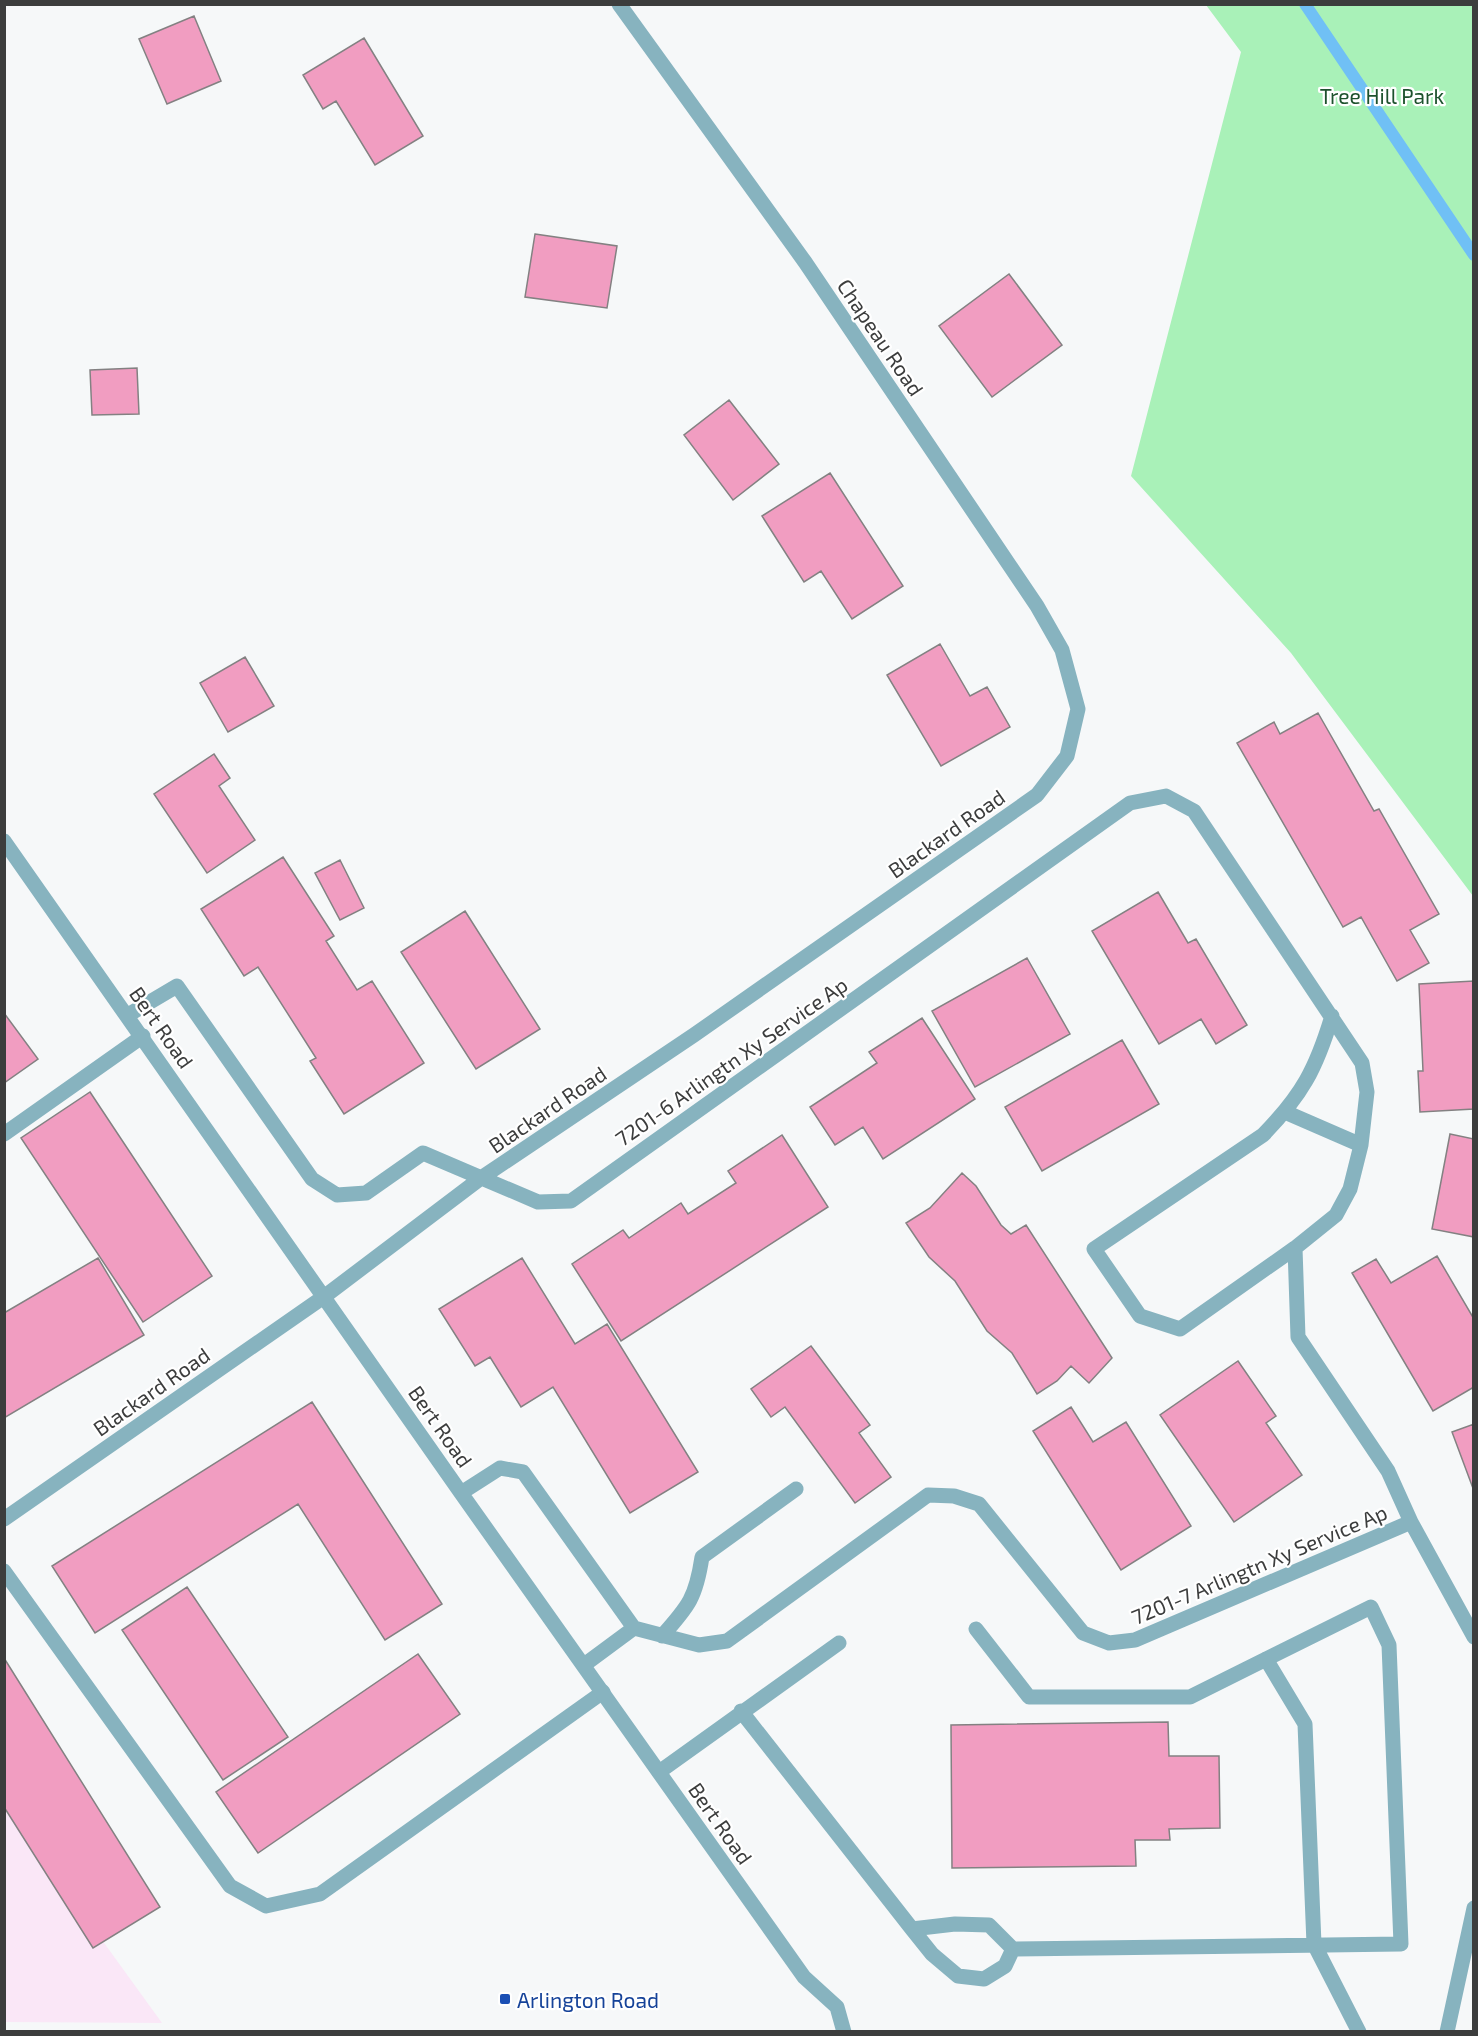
<svg xmlns="http://www.w3.org/2000/svg" width="1478" height="2036" font-family="'Exo 2',sans-serif">
  <rect width="100%" height="100%" fill="#f6f8f9"/>
  <path fill="#fae7f7" d="M 5,1806 L 162,2023 L 5,2022 Z"/>
  <path fill="#a9f1b8" d="M 1206,5 L 1473,5 L 1473,896 L 1291,653 L 1131,476 L 1241,52 Z"/>
  <g fill="none" stroke-linecap="round" stroke-linejoin="round">
    <path stroke="#70c0f5" stroke-width="12" d="M 1305,4 L 1474,255"/>
  </g>
  <path fill="#f19dc1" stroke="#838182" stroke-width="1.5" d="M 194,16 L 221,81 L 167,104 L 139,39 Z
    M 364,38 L 423,136 L 375,165 L 336,101 L 323,109 L 303,75 Z
    M 535,234 L 617,246 L 607,308 L 525,297 Z
    M 1009,274 L 1062,345 L 992,397 L 939,326 Z
    M 137,368 L 139,414 L 92,415 L 90,370 Z
    M 729,400 L 779,464 L 733,500 L 684,435 Z
    M 830,473 L 903,586 L 852,619 L 821,571 L 804,582 L 762,516 Z
    M 940,644 L 970,696 L 987,687 L 1010,727 L 941,766 L 887,675 Z
    M 245,657 L 274,706 L 228,732 L 200,683 Z
    M 1318,713 L 1374,811 L 1379,809 L 1439,914 L 1410,930 L 1429,963 L 1397,981 L 1361,917 L 1343,927 L 1237,743 L 1274,722 L 1280,734 Z
    M 214,754 L 230,778 L 219,786 L 255,840 L 207,873 L 154,794 Z
    M 283,857 L 334,936 L 326,941 L 357,990 L 372,981 L 424,1063 L 344,1114 L 310,1061 L 316,1058 L 258,967 L 244,976 L 201,909 Z
    M 340,860 L 364,908 L 340,920 L 315,873 Z
    M 1158,892 L 1188,943 L 1196,939 L 1247,1025 L 1216,1044 L 1201,1019 L 1159,1044 L 1092,931 Z
    M 465,911 L 540,1029 L 476,1069 L 401,952 Z
    M 1027,958 L 1070,1034 L 975,1087 L 932,1011 Z
    M 1474,981 L 1474,1109 L 1420,1112 L 1418,1071 L 1423,1071 L 1419,984 Z
    M 4,1013 L 38,1059 L 4,1083 Z
    M 922,1018 L 975,1099 L 883,1159 L 863,1127 L 835,1145 L 810,1107 L 877,1063 L 869,1052 Z
    M 1122,1040 L 1159,1104 L 1042,1171 L 1005,1107 Z
    M 90,1092 L 212,1276 L 143,1322 L 21,1138 Z
    M 1450,1134 L 1474,1139 L 1474,1237 L 1432,1229 Z
    M 782,1135 L 828,1207 L 621,1341 L 572,1264 L 623,1230 L 629,1238 L 681,1203 L 688,1214 L 736,1183 L 728,1171 Z
    M 962,1173 L 976,1186 L 1001,1225 L 1011,1234 L 1026,1225 L 1112,1358 L 1089,1383 L 1071,1366 L 1057,1381 L 1037,1394 L 1012,1353 L 987,1331 L 955,1281 L 929,1257 L 906,1223 L 930,1208 Z
    M 1437,1256 L 1474,1319 L 1474,1387 L 1433,1411 L 1352,1273 L 1376,1259 L 1391,1283 Z
    M 98,1258 L 144,1335 L 4,1418 L 4,1313 Z
    M 522,1258 L 575,1344 L 607,1324 L 698,1472 L 630,1513 L 553,1387 L 521,1407 L 490,1357 L 475,1366 L 439,1309 Z
    M 811,1346 L 870,1425 L 859,1433 L 891,1477 L 855,1503 L 785,1407 L 771,1417 L 751,1389 Z
    M 1238,1361 L 1276,1416 L 1266,1423 L 1302,1475 L 1234,1522 L 1160,1415 Z
    M 312,1402 L 442,1604 L 385,1640 L 298,1504 L 95,1633 L 52,1566 Z
    M 1071,1407 L 1093,1442 L 1126,1422 L 1191,1526 L 1121,1570 L 1033,1431 Z
    M 1474,1424 L 1474,1491 L 1452,1432 Z
    M 187,1587 L 288,1737 L 223,1780 L 122,1630 Z
    M 418,1654 L 460,1714 L 258,1853 L 216,1792 Z
    M 4,1658 L 160,1907 L 93,1948 L 4,1807 Z
    M 1168,1722 L 1169,1756 L 1219,1756 L 1220,1828 L 1169,1829 L 1170,1840 L 1135,1840 L 1136,1866 L 952,1868 L 951,1725 Z"/>
  <g fill="none" stroke-linecap="round" stroke-linejoin="round">
    <path stroke="#87b3bf" stroke-width="15" d="M 4,1134 L 143,1036
      M 4,1571 L 230,1886 L 266,1906 L 320,1894 L 603,1692
      M 976,1629 L 1029,1697 L 1190,1697 L 1371,1607 L 1389,1645 L 1401,1944 L 1013,1949
      M 1266,1659 L 1305,1724 L 1314,1944 L 1359,2032
      M 741,1711 L 912,1929 L 932,1954 L 958,1976 L 984,1979 L 1005,1966 L 1013,1949 L 989,1925 L 955,1924 L 912,1929
      M 659,1772 L 839,1643"/>
    <path stroke="#87b3bf" stroke-width="15" d="M 4,841 L 461,1493 L 804,1977 L 837,2007 L 844,2032
      M 128,1015 L 177,986 L 312,1179 L 337,1195 L 366,1193 L 423,1153 L 538,1202 L 571,1201 L 1130,803 L 1166,796 L 1194,811 L 1362,1063 L 1367,1092 L 1361,1145 L 1350,1189 L 1336,1215 L 1295,1248 L 1180,1329 L 1140,1316 L 1094,1249 L 1263,1135 C 1302,1095 1316,1069 1332,1016
      M 1285,1112 L 1361,1145
      M 1295,1248 L 1298,1337 L 1388,1471 L 1411,1522 L 1474,1637
      M 461,1493 L 500,1468 L 523,1472 L 634,1628 L 699,1645 L 727,1641 L 928,1495 L 954,1496 L 979,1504 L 1083,1633 L 1109,1643 L 1135,1640 L 1411,1522
      M 4,1519 L 325,1296 L 481,1178 L 694,1035 L 1037,795 L 1067,756 L 1078,709 L 1062,650 L 1037,606 L 805,262 L 619,4
      M 662,1636 C 689,1606 696,1597 702,1557 L 796,1489
      M 584,1665 L 634,1628
      M 1447,2032 L 1474,1908"/>
  </g>
  <rect fill="#1a4fb4" stroke="#fff" stroke-width="2" x="499" y="1993" width="12" height="12" rx="3"/>
  <g text-anchor="middle" dominant-baseline="central" stroke-width="4.5" stroke-linejoin="round" paint-order="stroke">
    <g font-size="21" fill="#1d522d" stroke="#fff">
      <text x="1382" y="95">Tree Hill Park</text>
    </g>
    <g font-size="21" fill="#3c3d3d" stroke="#fff">
      <text transform="translate(881 337) rotate(56)">Chapeau Road</text>
      <text transform="translate(946 833) rotate(-35)">Blackard Road</text>
      <text transform="translate(162 1027) rotate(55)">Bert Road</text>
      <text transform="translate(731 1061) rotate(-35)">7201-6 Arlingtn Xy Service Ap</text>
      <text transform="translate(547 1109) rotate(-34)">Blackard Road</text>
      <text transform="translate(151 1391) rotate(-35)">Blackard Road</text>
      <text transform="translate(441 1426) rotate(55)">Bert Road</text>
      <text transform="translate(1259 1564) rotate(-23)">7201-7 Arlingtn Xy Service Ap</text>
      <text transform="translate(721 1823) rotate(55)">Bert Road</text>
    </g>
    <g font-size="21" fill="#164399" stroke="#fff" text-anchor="start">
      <text x="517" y="1999">Arlington Road</text>
    </g>
  </g>
  <rect width="1478" height="2036" fill="none" stroke="#3c3d3d" stroke-width="12"/>
</svg>
